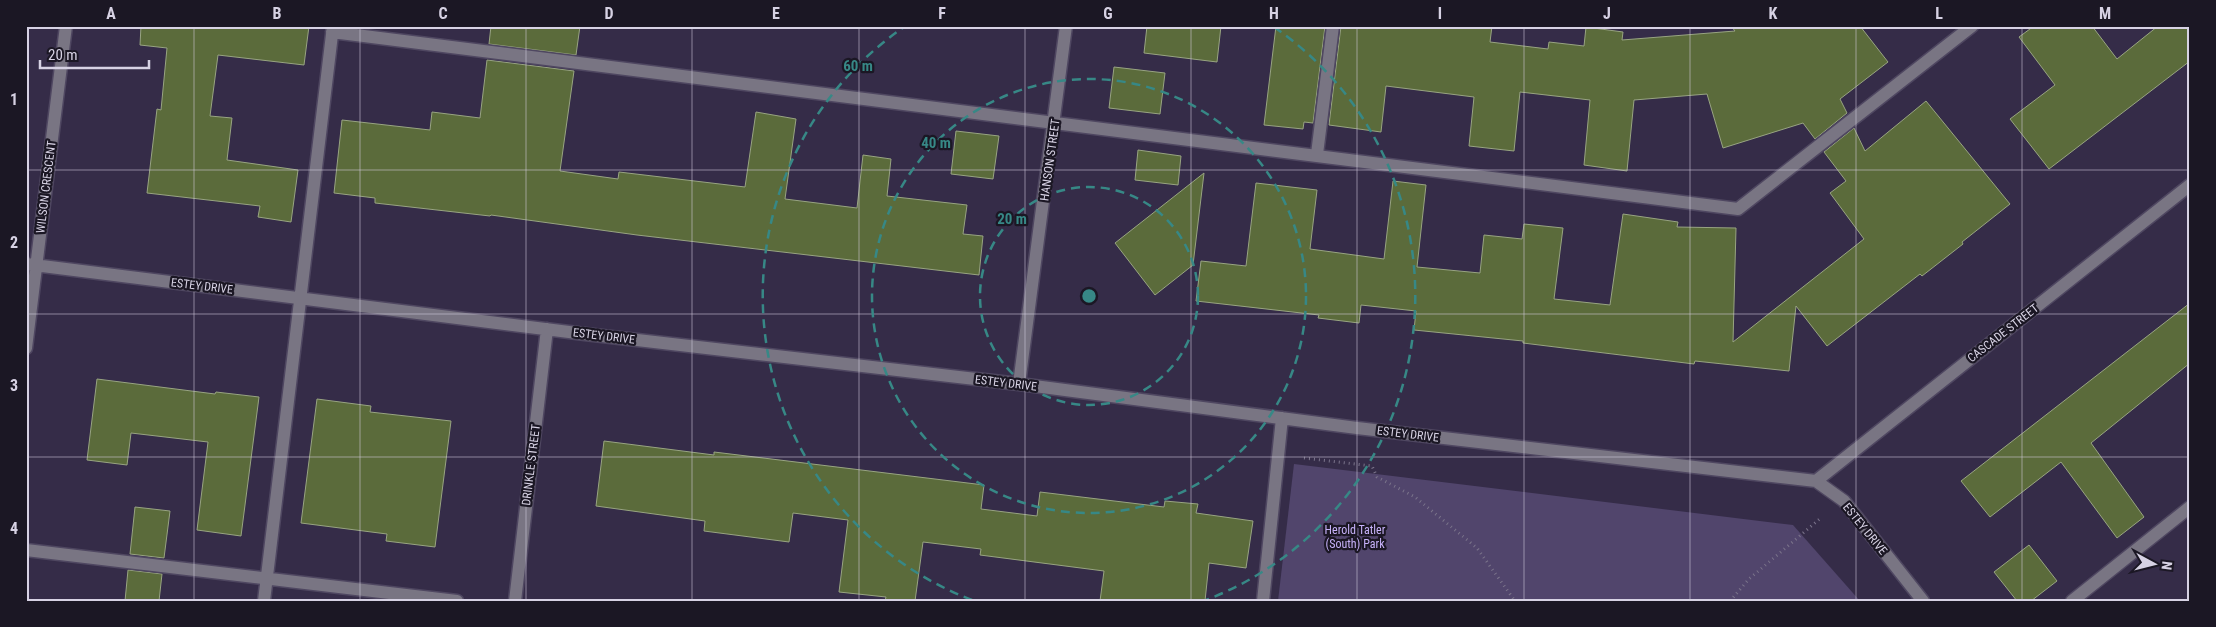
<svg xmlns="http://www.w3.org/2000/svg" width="2216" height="627" font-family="'Roboto Condensed',sans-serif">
  <rect width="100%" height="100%" fill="#352c48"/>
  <path fill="#51456c" d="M 1294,464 L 1793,525 L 1860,601 L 1278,601 Z"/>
  <path fill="#5b6b3b" stroke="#98a482" d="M 141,26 L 309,26 L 304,65 L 218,55 L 210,116 L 232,118 L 227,160 L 298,170 L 291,222 L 258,217 L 260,206 L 147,193 L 157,109 L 161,110 L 167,48 L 140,45 Z
    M 491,26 L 580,26 L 576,55 L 489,44 Z
    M 1147,26 L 1221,26 L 1217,62 L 1144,53 Z
    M 1276,26 L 1325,26 L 1313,123 L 1304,122 L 1303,129 L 1264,125 Z
    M 1341,26 L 1492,26 L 1490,42 L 1548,49 L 1549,42 L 1584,46 L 1586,27 L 1623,32 L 1622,40 L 1735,31 L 1731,26 L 1860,26 L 1888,62 L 1840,99 L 1847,113 L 1815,139 L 1803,123 L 1723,148 L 1707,94 L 1634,100 L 1627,171 L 1584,165 L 1590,100 L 1520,92 L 1514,151 L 1469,146 L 1474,97 L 1386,86 L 1381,132 L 1329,125 Z
    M 2034,26 L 2092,26 L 2117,59 L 2158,26 L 2190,26 L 2190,61 L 2049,169 L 2010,119 L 2055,85 L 2019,37 Z
    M 487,60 L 574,71 L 560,171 L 618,179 L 619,172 L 745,187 L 756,112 L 796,119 L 785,199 L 857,208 L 863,155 L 891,159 L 887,196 L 967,205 L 963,234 L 983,236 L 979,275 L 637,235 L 491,215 L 490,216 L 375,203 L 375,198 L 334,193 L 342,120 L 430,130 L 432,112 L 480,118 Z
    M 1114,67 L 1165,73 L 1160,114 L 1109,108 Z
    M 1926,101 L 2010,204 L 1962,242 L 1963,244 L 1922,276 L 1920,274 L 1827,346 L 1796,306 L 1789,371 L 1695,361 L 1694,364 L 1523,343 L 1523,341 L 1414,330 L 1416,311 L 1361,305 L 1359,323 L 1318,318 L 1319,315 L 1196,301 L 1201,261 L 1246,266 L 1256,183 L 1317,190 L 1310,249 L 1384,259 L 1393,181 L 1426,185 L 1417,267 L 1480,273 L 1484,235 L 1522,239 L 1524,224 L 1563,228 L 1554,299 L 1610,305 L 1623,214 L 1678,222 L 1677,227 L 1736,228 L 1733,342 L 1864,239 L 1830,193 L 1846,181 L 1824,152 L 1854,128 L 1865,151 Z
    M 956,131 L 999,136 L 993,179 L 951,174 Z
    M 1138,150 L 1181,156 L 1178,185 L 1135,180 Z
    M 1204,173 L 1193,265 L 1155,295 L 1115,243 Z
    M 2190,303 L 2190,363 L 2091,443 L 2144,517 L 2117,538 L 2061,462 L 1990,517 L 1961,481 Z
    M 97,379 L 215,394 L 216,392 L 259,397 L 241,536 L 197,530 L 208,442 L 131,433 L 127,465 L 87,460 Z
    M 317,399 L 371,406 L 370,412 L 451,421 L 435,547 L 386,541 L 387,534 L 301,523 Z
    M 604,441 L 714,455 L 714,452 L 984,485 L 981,509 L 1037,516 L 1040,492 L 1164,507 L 1165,501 L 1198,504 L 1196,513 L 1253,521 L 1246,568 L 1209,563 L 1205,601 L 1100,601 L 1104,571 L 980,555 L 981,549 L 923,542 L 915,601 L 885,601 L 886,597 L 839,592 L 848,520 L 793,513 L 789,542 L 704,531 L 705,521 L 596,506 Z
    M 135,507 L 170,511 L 164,558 L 130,554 Z
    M 2029,545 L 2057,581 L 2031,601 L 2017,601 L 1994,572 Z
    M 128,570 L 162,574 L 159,601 L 125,601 Z"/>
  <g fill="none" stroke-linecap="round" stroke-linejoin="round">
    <defs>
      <path id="minor" d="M 332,32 L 1738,209 L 1972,26
        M 1317,154 L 1333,26
        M 26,264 L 585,334 L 1019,384 L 1357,428 L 1816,481 L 1844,501 L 1923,601
        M 26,348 L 66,26
        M 1019,384 L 1066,26
        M 1816,481 L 2190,185
        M 26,550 L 457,601
        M 264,601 L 333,26
        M 515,601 L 547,329
        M 1263,601 L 1282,418
        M 2072,601 L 2190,507"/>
    </defs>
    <use href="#minor" stroke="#4f4761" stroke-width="15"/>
    <path stroke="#7b748b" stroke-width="3" stroke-dasharray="1 4" stroke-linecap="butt" d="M 1304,458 L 1372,466 L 1377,477 L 1415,497 L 1477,548 L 1515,601
      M 1730,601 L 1749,579 L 1822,517"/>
    <use href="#minor" stroke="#797583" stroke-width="12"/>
  </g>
  <path fill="none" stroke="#d7d2e4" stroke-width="1" stroke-opacity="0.55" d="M 194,26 L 194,601M 360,26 L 360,601M 526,26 L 526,601M 692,26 L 692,601M 859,26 L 859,601M 1025,26 L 1025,601M 1191,26 L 1191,601M 1357,26 L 1357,601M 1524,26 L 1524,601M 1690,26 L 1690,601M 1856,26 L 1856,601M 2022,26 L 2022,601M 26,170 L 2190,170M 26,314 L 2190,314M 26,457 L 2190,457"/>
  <g fill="none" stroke="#378886" stroke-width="2.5" stroke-dasharray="9 6">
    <circle cx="1089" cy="296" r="109"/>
    <circle cx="1089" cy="296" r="217"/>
    <path d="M972 600A326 326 0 0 1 904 27M1274 27A326 326 0 0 1 1206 600"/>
  </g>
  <g text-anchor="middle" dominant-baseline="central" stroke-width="4.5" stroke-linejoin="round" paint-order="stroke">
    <g font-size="12" fill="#d7d2e4" stroke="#1b1724">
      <text transform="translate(1050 160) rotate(-82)">HANSON STREET</text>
      <text transform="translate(46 187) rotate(-83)">WILSON CRESCENT</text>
      <text transform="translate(202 286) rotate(7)">ESTEY DRIVE</text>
      <text transform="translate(2003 333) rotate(-38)">CASCADE STREET</text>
      <text transform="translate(604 336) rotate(7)">ESTEY DRIVE</text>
      <text transform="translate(1006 383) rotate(7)">ESTEY DRIVE</text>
      <text transform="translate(1408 434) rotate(7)">ESTEY DRIVE</text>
      <text transform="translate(531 465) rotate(-83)">DRINKLE STREET</text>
      <text transform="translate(1865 529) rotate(51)">ESTEY DRIVE</text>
    </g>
    <g font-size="12" fill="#c7b2fa" stroke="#1b1724">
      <text x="1355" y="530">Herold Tatler<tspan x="1355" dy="14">(South) Park</tspan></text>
    </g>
  </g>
  <circle cx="1089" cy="296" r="8" fill="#378886" stroke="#1b1724" stroke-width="2.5"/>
  <g font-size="15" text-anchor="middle" font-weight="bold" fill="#378886" stroke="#1b1724" stroke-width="4.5" stroke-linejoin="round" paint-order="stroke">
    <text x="858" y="71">60 m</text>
    <text x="936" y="148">40 m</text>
    <text x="1012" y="224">20 m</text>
  </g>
  <rect width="2216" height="627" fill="none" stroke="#1b1724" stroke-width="55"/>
  <g transform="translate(2154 564) rotate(97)" stroke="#1b1724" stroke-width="4" paint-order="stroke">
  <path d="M0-4L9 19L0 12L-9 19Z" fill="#d7d2e4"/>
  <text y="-8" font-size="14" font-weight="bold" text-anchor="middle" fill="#d7d2e4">N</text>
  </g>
  <path d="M40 60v8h109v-8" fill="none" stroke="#d7d2e4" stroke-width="2.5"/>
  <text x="48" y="60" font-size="15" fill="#d7d2e4" stroke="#1b1724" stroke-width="4" paint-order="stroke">20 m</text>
  <rect x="28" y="28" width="2160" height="572" fill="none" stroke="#d7d2e4" stroke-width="2"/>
  <g font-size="16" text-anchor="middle" font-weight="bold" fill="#d7d2e4">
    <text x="111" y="19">A</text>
    <text x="277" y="19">B</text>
    <text x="443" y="19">C</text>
    <text x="609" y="19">D</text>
    <text x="776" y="19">E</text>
    <text x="942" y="19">F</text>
    <text x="1108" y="19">G</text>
    <text x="1274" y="19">H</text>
    <text x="1440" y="19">I</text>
    <text x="1607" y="19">J</text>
    <text x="1773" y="19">K</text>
    <text x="1939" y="19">L</text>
    <text x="2105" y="19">M</text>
    <text x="14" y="105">1</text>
    <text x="14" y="248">2</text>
    <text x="14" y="391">3</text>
    <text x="14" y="534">4</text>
  </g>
</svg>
